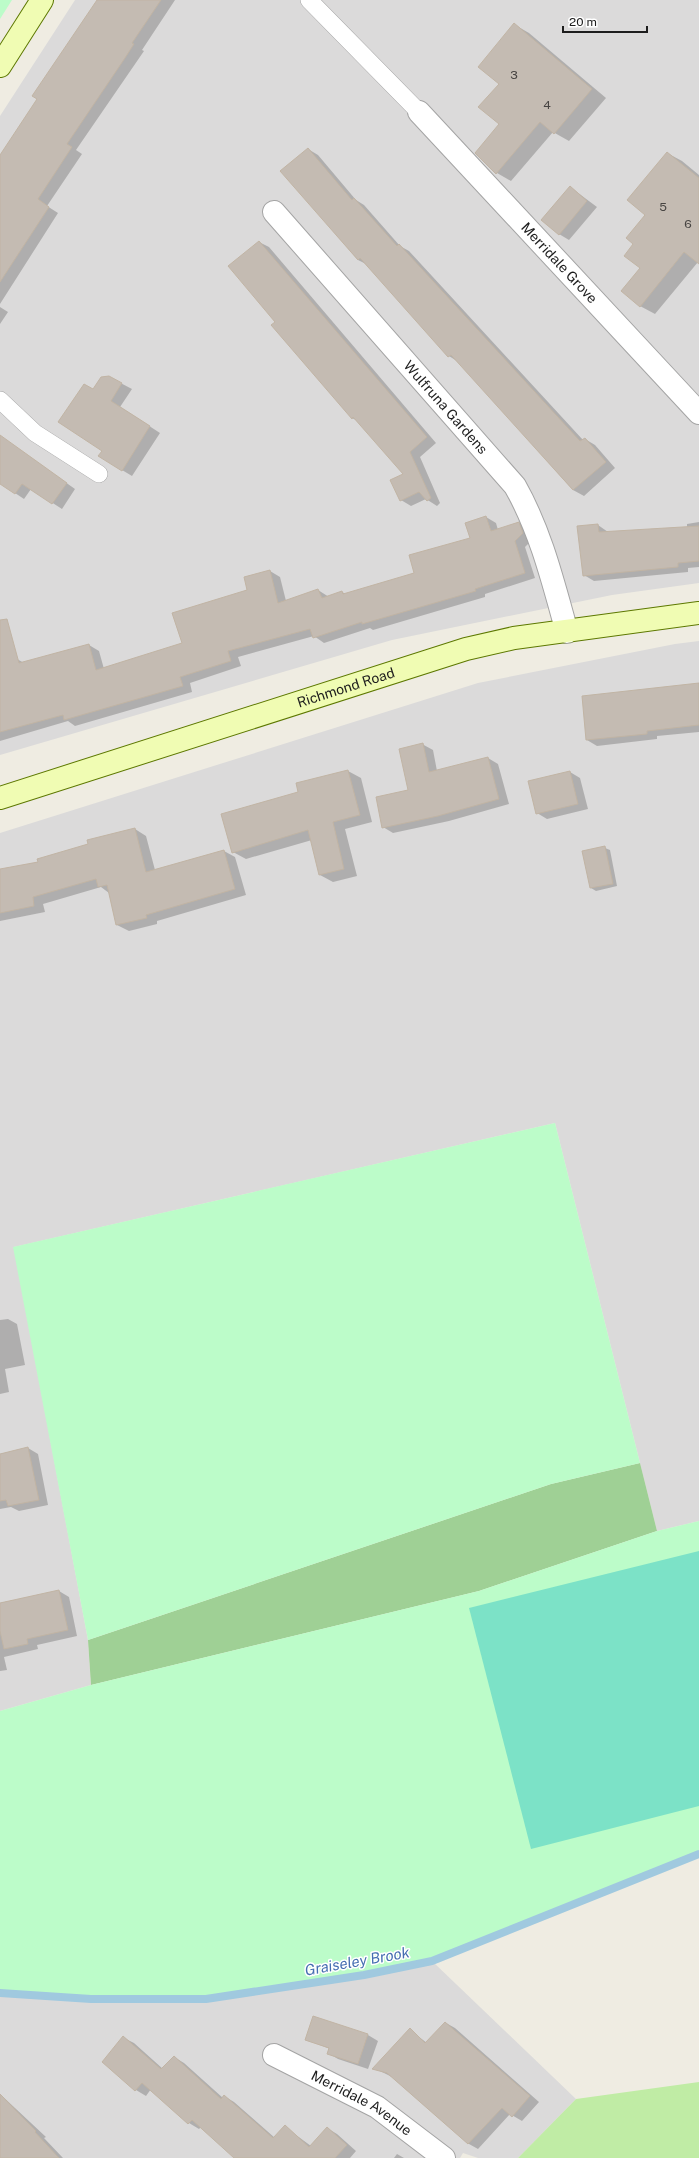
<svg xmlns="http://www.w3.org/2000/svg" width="699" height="2158" font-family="'Public Sans',sans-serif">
  <rect width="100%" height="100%" fill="#efece2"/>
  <path fill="#dbdada" d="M 75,0 L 699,0 L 699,583 L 612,595 L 392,640 L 0,755 L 0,116 Z
    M 699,641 L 699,1521 L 657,1531 L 555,1123 L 14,1247 L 88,1640 L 91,1685 L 0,1711 L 0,833 L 478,683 L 675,644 Z
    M 432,1961 L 576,2099 L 518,2158 L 478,2158 L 463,2153 L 460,2158 L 0,2158 L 0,1993 L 91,1999 L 206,1999 L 364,1975 Z"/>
  <path fill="#c0eca5" d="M 699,2082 L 699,2158 L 518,2158 L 576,2099 Z"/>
  <path fill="#9fd095" d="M 640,1463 L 657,1531 L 479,1591 L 91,1685 L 88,1640 L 551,1484 Z"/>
  <path fill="#bcfcc9" d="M 0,0 L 12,0 L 0,19 Z
    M 555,1123 L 640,1463 L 551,1484 L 88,1640 L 13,1247 Z
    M 699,1521 L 699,1854 L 432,1961 L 364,1975 L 206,1999 L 91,1999 L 0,1993 L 0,1711 L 91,1685 L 479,1591 L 657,1531 Z"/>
  <path fill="#7ce2c7" d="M 699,1551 L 699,1806 L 531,1849 L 469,1608 Z"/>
  <path fill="#0003" d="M 98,0 L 175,0 L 142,50 L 144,51 L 76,150 L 82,154 L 47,206 L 58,213 L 0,304 L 0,157 L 38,99 Z
    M 515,25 L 529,33 L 606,98 L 569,141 L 553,132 L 511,181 L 497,173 L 500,124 L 500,84 Z
    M 308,149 L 318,155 L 356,200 L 364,205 L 400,246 L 409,251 L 583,440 L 585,439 L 595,445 L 615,468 L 584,496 L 573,490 L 460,363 L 449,356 L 368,265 L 358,260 L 282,171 Z
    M 667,153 L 682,161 L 699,175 L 699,263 L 698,262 L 655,314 L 640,306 L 641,268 L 634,244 Z
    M 570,187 L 597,207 L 569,240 L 559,234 Z
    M 259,242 L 269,247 L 436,443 L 420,457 L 440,503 L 437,506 L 426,499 L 411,506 L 401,500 L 405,475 L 358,421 L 352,418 L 276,322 Z
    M 0,307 L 8,312 L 0,324 Z
    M 109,377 L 132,389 L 120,407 L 160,433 L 132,476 L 122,470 L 103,451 L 93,390 Z
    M 0,436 L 75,489 L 62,509 L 31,489 L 24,499 L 0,483 Z
    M 486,517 L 496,523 L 498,530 L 519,523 L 529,529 L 533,539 L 525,547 L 535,578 L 485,594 L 485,597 L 373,630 L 370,628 L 324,643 L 314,636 L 238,657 L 241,666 L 190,683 L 192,692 L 75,726 L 68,721 L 0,741 L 0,664 L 17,659 L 24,663 L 89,645 L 99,651 L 104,669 L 183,644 L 270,571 L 280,577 L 286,601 L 318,590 L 329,597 L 342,592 L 346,594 L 415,574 L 472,539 Z
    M 699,522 L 699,567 L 688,568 L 688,572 L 594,581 L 584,575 L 598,525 L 608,532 L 687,528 L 687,524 Z
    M 699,684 L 699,732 L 657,736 L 657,739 L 597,746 L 587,740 Z
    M 422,744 L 433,750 L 437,771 L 488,758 L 498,764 L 509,804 L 449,821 L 393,833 L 383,827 L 409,790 Z
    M 348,771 L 361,778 L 372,822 L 345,829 L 357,876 L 333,882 L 320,875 L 312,840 L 246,859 L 233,852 L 300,792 Z
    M 570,772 L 580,778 L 588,809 L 547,819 L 537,813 Z
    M 135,829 L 146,836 L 155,870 L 224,851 L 235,857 L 246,895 L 157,921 L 157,924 L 129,931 L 117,925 L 109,893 L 101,887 L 43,904 L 45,912 L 0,921 L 0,870 L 39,862 Z
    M 605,848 L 610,850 L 617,886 L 596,891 L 591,888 Z
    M 8,1319 L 17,1324 L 25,1365 L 5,1369 L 9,1392 L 0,1394 L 0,1320 Z
    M 28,1448 L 38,1454 L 48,1505 L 19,1511 L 11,1507 L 0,1509 L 0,1454 Z
    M 59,1591 L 69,1597 L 77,1636 L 37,1645 L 38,1649 L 4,1657 L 7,1670 L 0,1671 L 0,1603 Z
    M 446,2023 L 455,2028 L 539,2102 L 522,2121 L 510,2114 L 478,2149 L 469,2144 L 392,2077 L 374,2068 L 410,2030 L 427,2043 Z
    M 368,2035 L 378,2041 L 368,2069 L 338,2059 L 328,2053 L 330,2049 L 306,2039 Z
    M 124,2038 L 134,2043 L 163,2069 L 174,2057 L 184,2063 L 223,2098 L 224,2096 L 234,2102 L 275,2138 L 285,2127 L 311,2146 L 327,2128 L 337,2134 L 356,2151 L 350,2158 L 236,2158 L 201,2127 L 199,2129 L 189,2123 L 151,2089 L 146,2096 L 136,2090 Z
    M 0,2094 L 46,2137 L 44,2138 L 63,2158 L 0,2158 Z
    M 397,2154 L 404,2158 L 394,2158 Z"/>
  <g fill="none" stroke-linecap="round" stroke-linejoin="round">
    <path stroke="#a0c9df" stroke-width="8" d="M 0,1993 L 91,1999 L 206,1999 L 364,1975 L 432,1961 L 699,1854"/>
  </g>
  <path fill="#c4bbb2" stroke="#c1b4a4" d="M 97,0 L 161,0 L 132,43 L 134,44 L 125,58 L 67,144 L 72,147 L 38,199 L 49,207 L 0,282 L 0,155 L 37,99 L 32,96 Z
    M 514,23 L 592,89 L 554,134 L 540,122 L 496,174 L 475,153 L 499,124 L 478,107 L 499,84 L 478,67 Z
    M 308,148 L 352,200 L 354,198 L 397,246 L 399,244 L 580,441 L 585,438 L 606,462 L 573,490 L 451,355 L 448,357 L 360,258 L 358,260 L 280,171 Z
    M 667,152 L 699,178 L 699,264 L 684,252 L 640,307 L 621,291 L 640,268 L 624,256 L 633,244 L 626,238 L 645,215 L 627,200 Z
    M 570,186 L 587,201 L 559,235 L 541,220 Z
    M 259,241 L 427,437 L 410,452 L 431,498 L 427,501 L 419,492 L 400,501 L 390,480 L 403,474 L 353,417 L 352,419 L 271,325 L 275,322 L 228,266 Z
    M 109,376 L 122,383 L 111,401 L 150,426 L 122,471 L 98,456 L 102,451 L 58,422 L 84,384 L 93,389 L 101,377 Z
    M 0,435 L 67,483 L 52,504 L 22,484 L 15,494 L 0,484 Z
    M 486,516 L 491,531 L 519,522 L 523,533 L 515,541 L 525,573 L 475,589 L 476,591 L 362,624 L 362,622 L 313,638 L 310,629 L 228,651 L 231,661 L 180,677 L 183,686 L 64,720 L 63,715 L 0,732 L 0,620 L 7,619 L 19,663 L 89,644 L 96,670 L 182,643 L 172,613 L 247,590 L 244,577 L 270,570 L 278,603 L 318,589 L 322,598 L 342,591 L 343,594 L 414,573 L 409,555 L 470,538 L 465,523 Z
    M 598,524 L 599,532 L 699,526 L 699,561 L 678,563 L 678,567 L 583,576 L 577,526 Z
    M 699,683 L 699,725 L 647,731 L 647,734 L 586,740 L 582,696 Z
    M 423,743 L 429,772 L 488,757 L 499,799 L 438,816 L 382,828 L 376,797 L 408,790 L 399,749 Z
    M 348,770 L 360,815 L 333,822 L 344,869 L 319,875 L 308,830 L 232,853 L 221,814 L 298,792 L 296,783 Z
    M 570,771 L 578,804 L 536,814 L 528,781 Z
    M 135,828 L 146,872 L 224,850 L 235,889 L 146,915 L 147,918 L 116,925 L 107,885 L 98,887 L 96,879 L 33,897 L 34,906 L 0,913 L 0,869 L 38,862 L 37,859 L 88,844 L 87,840 Z
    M 605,846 L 613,884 L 590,888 L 582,851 Z
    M 28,1447 L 39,1500 L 8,1506 L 6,1500 L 0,1501 L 0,1454 Z
    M 59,1590 L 68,1630 L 27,1639 L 28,1644 L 4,1649 L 0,1631 L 0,1603 Z
    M 313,2016 L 368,2034 L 358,2064 L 327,2054 L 329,2048 L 305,2040 Z
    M 445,2022 L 530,2096 L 512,2117 L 502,2108 L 468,2144 L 387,2073 L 372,2069 L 410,2028 L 425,2043 Z
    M 123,2036 L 161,2069 L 174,2056 L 221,2099 L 224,2095 L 273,2138 L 285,2125 L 309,2147 L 327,2127 L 347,2145 L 335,2158 L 234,2158 L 192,2120 L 188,2124 L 142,2083 L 135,2091 L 102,2062 Z
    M 0,2094 L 36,2131 L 35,2132 L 59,2158 L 0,2158 Z"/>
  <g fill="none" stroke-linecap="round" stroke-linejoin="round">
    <defs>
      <path id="lane" d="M 309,0 L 419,112
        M 0,400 L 35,433 L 99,474"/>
      <g id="street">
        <path id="s1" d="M 419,112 L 699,413"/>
        <path id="s2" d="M 274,212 L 515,486 C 541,532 553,582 567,632"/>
        <path id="s3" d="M 274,2055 L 377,2107 L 444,2158"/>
      </g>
      <g id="secondary">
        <path d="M 0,66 L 42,0"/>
        <path id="s4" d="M 0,798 L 466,649 L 514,638 L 699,613"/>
      </g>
    </defs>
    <use href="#lane" stroke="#a4a4a4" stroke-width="18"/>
    <use href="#street" stroke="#a4a4a4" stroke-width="24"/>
    <use href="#secondary" stroke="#5d7800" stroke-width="24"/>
    <use href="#lane" stroke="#fff" stroke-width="17"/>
    <use href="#street" stroke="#fff" stroke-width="22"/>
    <use href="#secondary" stroke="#f0fcb3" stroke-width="22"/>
  </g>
  <g text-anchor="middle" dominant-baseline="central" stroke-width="3" stroke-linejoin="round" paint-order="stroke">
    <g font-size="12" fill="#474442">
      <text x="514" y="75">3</text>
      <text x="547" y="105">4</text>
      <text x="663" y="207">5</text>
      <text x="688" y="224">6</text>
    </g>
    <g font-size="14" fill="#1d1d1d" stroke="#fff">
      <text stroke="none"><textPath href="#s1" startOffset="206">Merridale Grove</textPath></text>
      <text stroke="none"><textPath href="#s2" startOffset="260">Wulfruna Gardens</textPath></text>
      <text stroke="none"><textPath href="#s4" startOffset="363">Richmond Road</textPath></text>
      <text stroke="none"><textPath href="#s3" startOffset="100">Merridale Avenue</textPath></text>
    </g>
    <g font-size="15" font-style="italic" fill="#456eb1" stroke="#fff">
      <text transform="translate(357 1961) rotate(-10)">Graiseley Brook</text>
    </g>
  </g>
  <path d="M563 26v6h84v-6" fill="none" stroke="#1d1d1d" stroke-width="2"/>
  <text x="569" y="26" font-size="12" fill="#1d1d1d" stroke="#ffffff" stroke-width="3" paint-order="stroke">20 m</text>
</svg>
